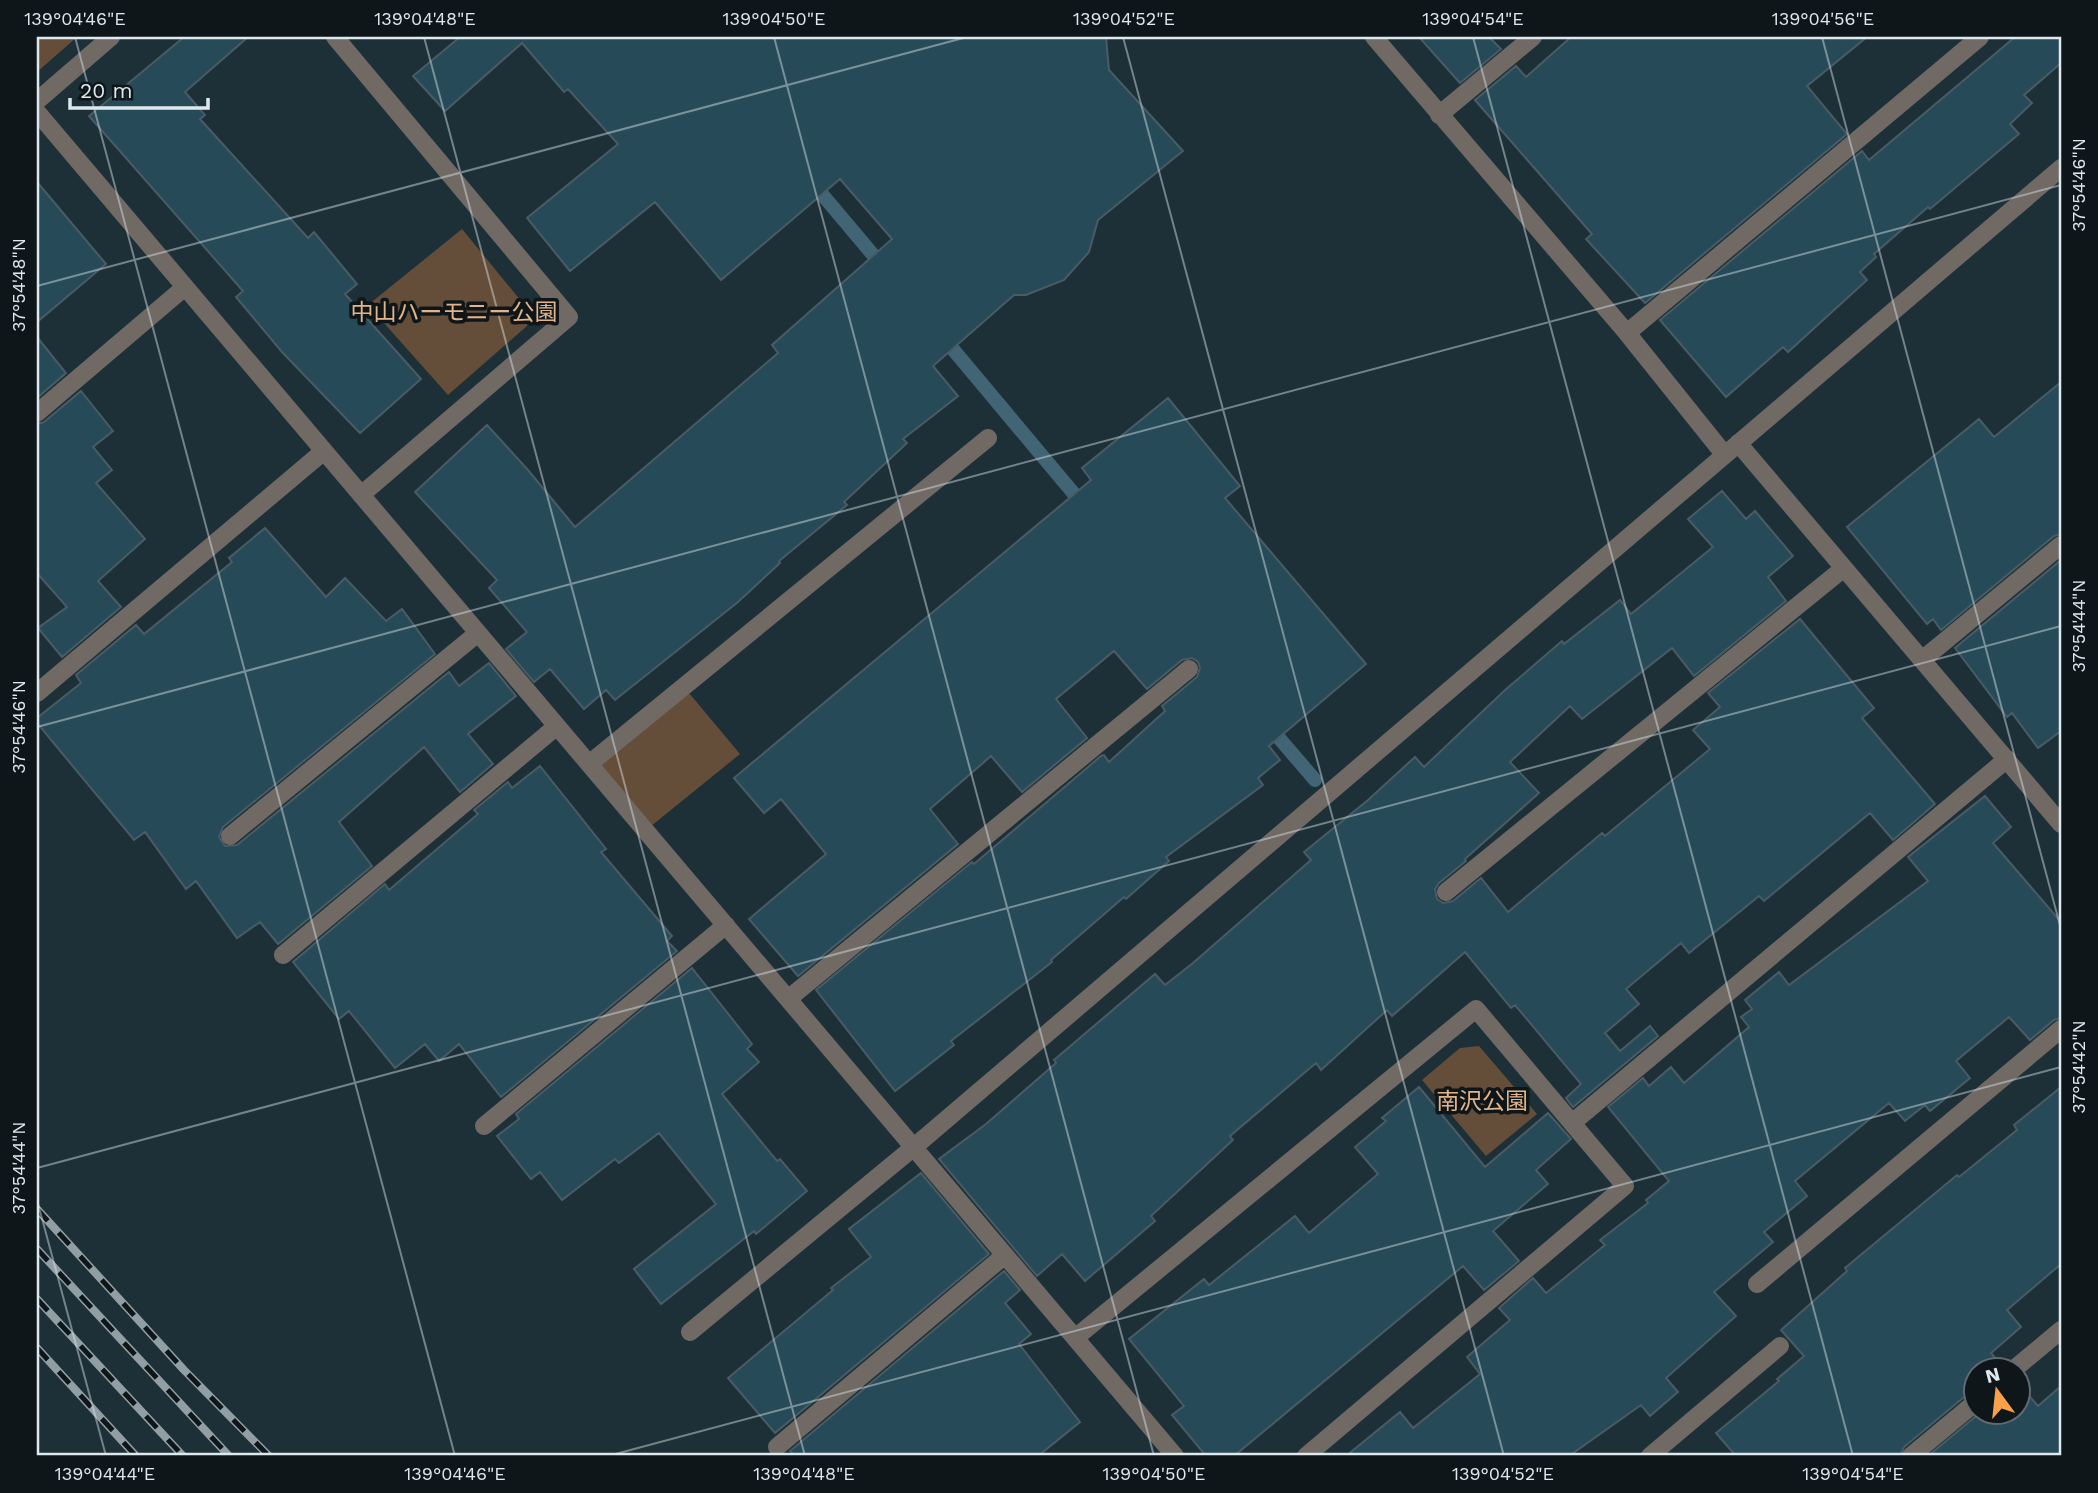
<svg xmlns="http://www.w3.org/2000/svg" width="2098" height="1493" font-family="'Work Sans','Noto Sans JP',sans-serif">
  <rect width="100%" height="100%" fill="#1d3037"/>
  <path fill="#654e39" d="M 37,37 L 77,37 L 37,72 Z
    M 462,229 L 526,307 L 527,326 L 448,395 L 368,305 Z
    M 684,687 L 740,754 L 645,831 L 589,764 Z
    M 1479,1046 L 1537,1114 L 1486,1156 L 1422,1080 L 1460,1048 Z"/>
  <g fill="none" stroke-linecap="round" stroke-linejoin="round">
    <path stroke="#416574" stroke-width="14" d="M 810,180 L 885,269
      M 941,335 L 1085,507
      M 1267,724 L 1315,780"/>
  </g>
  <path fill="#264a58" stroke="#495c65" stroke-width="2" d="M 184,37 L 248,37 L 185,92 L 205,115 L 200,119 L 308,238 L 314,232 L 357,284 L 345,294 L 421,379 L 360,433 L 282,352 L 236,297 L 243,291 L 89,116 Z
    M 460,37 L 1106,37 L 1109,70 L 1183,151 L 1098,220 L 1089,252 L 1064,280 L 1026,295 L 1014,295 L 933,366 L 958,396 L 903,439 L 907,443 L 844,502 L 847,505 L 779,561 L 780,563 L 738,602 L 615,700 L 606,690 L 584,709 L 550,669 L 534,682 L 506,649 L 527,632 L 489,588 L 497,580 L 415,492 L 487,425 L 528,470 L 575,527 L 778,353 L 772,345 L 892,239 L 840,179 L 721,280 L 655,202 L 570,271 L 527,218 L 618,144 L 568,89 L 564,92 L 522,43 L 445,111 L 413,76 Z
    M 1419,37 L 1489,37 L 1501,49 L 1460,83 Z
    M 1571,37 L 1867,37 L 1807,86 L 1847,134 L 1645,303 L 1586,239 L 1592,234 L 1475,100 L 1516,66 L 1526,77 Z
    M 2015,37 L 2061,37 L 2061,63 L 2024,95 L 2032,103 L 2010,124 L 2019,134 L 1930,209 L 1928,207 L 1874,254 L 1876,257 L 1860,272 L 1867,280 L 1788,352 L 1783,347 L 1726,397 L 1660,320 L 1862,151 L 1869,160 Z
    M 37,182 L 106,264 L 37,322 Z
    M 37,337 L 66,373 L 37,398 Z
    M 2061,382 L 2061,534 L 2054,536 L 1941,630 L 1933,619 L 1927,624 L 1847,527 L 1979,419 L 1994,437 Z
    M 81,391 L 113,431 L 93,447 L 112,470 L 96,483 L 145,539 L 98,581 L 121,607 L 62,657 L 38,628 L 67,607 L 37,573 L 37,424 L 44,422 Z
    M 1168,398 L 1240,486 L 1225,498 L 1366,664 L 1269,746 L 1280,760 L 1258,778 L 1263,785 L 1166,857 L 1169,861 L 1126,899 L 1124,897 L 1051,960 L 1052,962 L 951,1041 L 954,1045 L 895,1091 L 816,990 L 972,862 L 974,864 L 1101,756 L 1104,755 L 1109,762 L 1165,711 L 1162,706 L 1197,677 L 1200,668 L 1198,662 L 1192,658 L 1182,660 L 1147,689 L 1114,651 L 1056,699 L 1087,738 L 1022,792 L 991,756 L 930,809 L 958,844 L 798,976 L 749,919 L 826,854 L 781,799 L 764,813 L 734,778 L 1091,480 L 1082,468 Z
    M 1722,491 L 1746,519 L 1755,511 L 1793,556 L 1768,577 L 1786,601 L 1694,676 L 1672,648 L 1582,719 L 1570,706 L 1510,762 L 1539,793 L 1465,859 L 1466,861 L 1439,883 L 1435,889 L 1437,899 L 1443,903 L 1453,901 L 1481,878 L 1508,912 L 1602,833 L 1605,836 L 1710,749 L 1693,730 L 1720,707 L 1708,693 L 1800,619 L 1874,708 L 1862,718 L 1935,804 L 1893,840 L 1870,813 L 1764,901 L 1759,896 L 1689,953 L 1681,943 L 1626,989 L 1639,1004 L 1605,1033 L 1620,1051 L 1650,1026 L 1658,1036 L 1573,1107 L 1566,1098 L 1581,1084 L 1515,1005 L 1511,1008 L 1465,952 L 1392,1016 L 1387,1010 L 1321,1070 L 1316,1063 L 1230,1136 L 1233,1140 L 1151,1216 L 1155,1221 L 1085,1281 L 1062,1254 L 1037,1276 L 939,1159 L 986,1124 L 1056,1063 L 1054,1060 L 1155,974 L 1165,985 L 1193,963 L 1311,860 L 1304,852 L 1368,800 L 1415,757 L 1424,767 L 1504,691 L 1562,641 L 1564,644 L 1620,600 L 1631,614 L 1713,547 L 1688,519 Z
    M 265,528 L 326,597 L 345,578 L 386,621 L 402,609 L 435,654 L 223,827 L 219,837 L 225,846 L 237,845 L 449,672 L 459,686 L 489,663 L 516,696 L 468,734 L 493,764 L 460,792 L 424,747 L 339,822 L 372,866 L 278,944 L 260,922 L 237,938 L 196,881 L 186,889 L 145,832 L 134,840 L 37,723 L 37,718 L 81,683 L 76,675 L 136,625 L 144,634 L 232,562 L 229,558 Z
    M 2061,560 L 2061,731 L 2038,748 L 2012,713 L 2007,717 L 1955,648 Z
    M 540,766 L 606,849 L 601,852 L 672,936 L 667,941 L 677,951 L 501,1097 L 459,1044 L 439,1061 L 425,1044 L 395,1068 L 349,1011 L 339,1019 L 293,962 L 385,884 L 389,890 L 478,814 L 474,810 L 508,782 L 512,788 Z
    M 1985,796 L 2011,827 L 1993,843 L 2061,922 L 2061,1018 L 2054,1020 L 2030,1040 L 2009,1017 L 1956,1061 L 1970,1078 L 1930,1111 L 1925,1105 L 1905,1121 L 1889,1103 L 1795,1181 L 1807,1196 L 1764,1232 L 1773,1242 L 1714,1292 L 1736,1316 L 1666,1378 L 1678,1392 L 1650,1416 L 1641,1405 L 1569,1456 L 1346,1456 L 1400,1412 L 1413,1428 L 1480,1374 L 1467,1357 L 1510,1320 L 1499,1308 L 1533,1278 L 1546,1293 L 1605,1245 L 1600,1240 L 1648,1203 L 1646,1200 L 1669,1181 L 1608,1107 L 1643,1078 L 1649,1086 L 1671,1067 L 1684,1083 L 1749,1027 L 1741,1017 L 1752,1009 L 1745,1000 L 1779,972 L 1789,985 L 1928,881 L 1908,857 Z
    M 692,968 L 752,1044 L 747,1049 L 759,1062 L 722,1094 L 777,1161 L 780,1159 L 807,1191 L 756,1234 L 754,1231 L 661,1304 L 634,1269 L 716,1204 L 659,1133 L 619,1163 L 615,1159 L 562,1200 L 540,1172 L 531,1179 L 497,1136 L 519,1119 L 516,1114 Z
    M 1419,1087 L 1485,1167 L 1548,1113 L 1571,1139 L 1536,1170 L 1548,1184 L 1493,1231 L 1519,1261 L 1484,1290 L 1463,1266 L 1234,1456 L 1206,1456 L 1172,1415 L 1184,1406 L 1129,1339 L 1204,1279 L 1209,1285 L 1295,1216 L 1309,1233 L 1378,1174 L 1355,1147 L 1386,1121 L 1382,1118 Z
    M 2061,1087 L 2061,1264 L 2007,1310 L 2021,1327 L 1991,1353 L 2002,1366 L 2002,1370 L 1976,1370 L 1976,1391 L 1969,1393 L 1904,1447 L 1900,1456 L 1736,1456 L 1716,1433 L 1779,1381 L 1777,1379 L 1804,1356 L 1781,1330 L 1847,1271 L 1845,1268 L 1957,1175 L 1959,1177 L 2017,1130 L 2014,1125 Z
    M 921,1173 L 989,1254 L 775,1433 L 728,1378 L 833,1290 L 831,1288 L 871,1257 L 849,1229 Z
    M 1004,1271 L 1020,1290 L 1005,1303 L 1031,1334 L 1019,1344 L 1080,1422 L 1038,1456 L 795,1456 L 790,1451 Z
    M 2018,1383 L 2038,1406 L 2061,1386 L 2061,1456 L 1928,1456 L 1981,1412 L 2018,1412 Z"/>
  <g fill="none" stroke-linecap="round" stroke-linejoin="round">
    <path stroke="#706964" stroke-width="18" d="M 335,37 L 569,317 L 361,495
      M 1374,37 L 1627,333 L 1724,454
      M 37,101 L 111,37
      M 37,112 L 1175,1456
      M 1439,115 L 1533,37
      M 1627,333 L 1980,37
      M 37,413 L 185,287
      M 1738,443 L 2061,824
      M 1922,660 L 2061,545
      M 37,693 L 324,451
      M 589,764 L 988,438
      M 230,836 L 478,633
      M 1446,892 L 1844,568
      M 283,955 L 557,726
      M 788,999 L 1189,669
      M 1572,1123 L 2007,759
      M 484,1126 L 726,925
      M 1757,1284 L 2061,1029
      M 690,1332 L 914,1147 L 2061,168
      M 1075,1338 L 1476,1009 L 1625,1186 L 1306,1456
      M 2013,1370 L 2061,1330
      M 777,1447 L 1005,1255
      M 1650,1456 L 1780,1346
      M 1911,1456 L 1976,1402"/>
    <defs>
      <path id="rail" d="M 37,1209 L 184,1370 L 269,1456
        M 37,1249 L 229,1456
        M 37,1299 L 183,1456
        M 37,1348 L 136,1456"/>
    </defs>
    <use href="#rail" stroke="#919fa5" stroke-width="8"/>
    <use href="#rail" stroke="#0e161a" stroke-width="5" stroke-dasharray="16" stroke-linecap="butt"/>
  </g>
  <path fill="none" stroke="#dee9ee" stroke-width="2" stroke-opacity="0.45" d="M 75,37 L 455,1456M 424,37 L 805,1456M 774,37 L 1154,1456M 1123,37 L 1504,1456M 1473,37 L 1853,1456M 1822,37 L 2061,929M 37,286 L 967,37M 37,727 L 2061,185M 37,1168 L 2061,626M 37,1200 L 106,1456M 608,1456 L 2061,1067"/>
  <g text-anchor="middle" dominant-baseline="central" stroke-width="7" stroke-linejoin="round" paint-order="stroke">
    <g font-size="23" fill="#e3b48a" stroke="#0e161a">
      <text x="454" y="312">中山ハーモニー公園</text>
      <text x="1482" y="1101">南沢公園</text>
    </g>
  </g>
  <rect width="2098" height="1493" fill="none" stroke="#0e161a" stroke-width="77"/>
  <g transform="translate(1997 1391) rotate(345)"><circle r="33" fill="#0e161a" stroke="#616a6f" stroke-width="2"/>
  <path d="M0-5L12 26L0 18L-12 26Z" fill="#f8a14a"/>
  <text y="-10" font-size="19" font-weight="bold" text-anchor="middle" fill="#dee9ee">N</text>
  </g>
  <path d="M70 98v10h138v-10" fill="none" stroke="#dee9ee" stroke-width="3.5"/>
  <text x="80" y="98" font-size="21" fill="#dee9ee" stroke="#0e161a" stroke-width="5" paint-order="stroke">20 m</text>
  <rect x="38" y="38" width="2022" height="1416" fill="none" stroke="#dee9ee" stroke-width="2.5"/>
  <g font-size="18" text-anchor="middle" fill="#dee9ee">
    <text x="75" y="25">139°04'46"E</text>
    <text x="425" y="25">139°04'48"E</text>
    <text x="774" y="25">139°04'50"E</text>
    <text x="1124" y="25">139°04'52"E</text>
    <text x="1473" y="25">139°04'54"E</text>
    <text x="1823" y="25">139°04'56"E</text>
    <text transform="translate(2079 185) rotate(-90)" y="6">37°54'46"N</text>
    <text transform="translate(19 285) rotate(-90)" y="6">37°54'48"N</text>
    <text transform="translate(2079 626) rotate(-90)" y="6">37°54'44"N</text>
    <text transform="translate(19 727) rotate(-90)" y="6">37°54'46"N</text>
    <text transform="translate(2079 1067) rotate(-90)" y="6">37°54'42"N</text>
    <text transform="translate(19 1168) rotate(-90)" y="6">37°54'44"N</text>
    <text x="105" y="1480">139°04'44"E</text>
    <text x="455" y="1480">139°04'46"E</text>
    <text x="804" y="1480">139°04'48"E</text>
    <text x="1154" y="1480">139°04'50"E</text>
    <text x="1503" y="1480">139°04'52"E</text>
    <text x="1853" y="1480">139°04'54"E</text>
  </g>
</svg>
